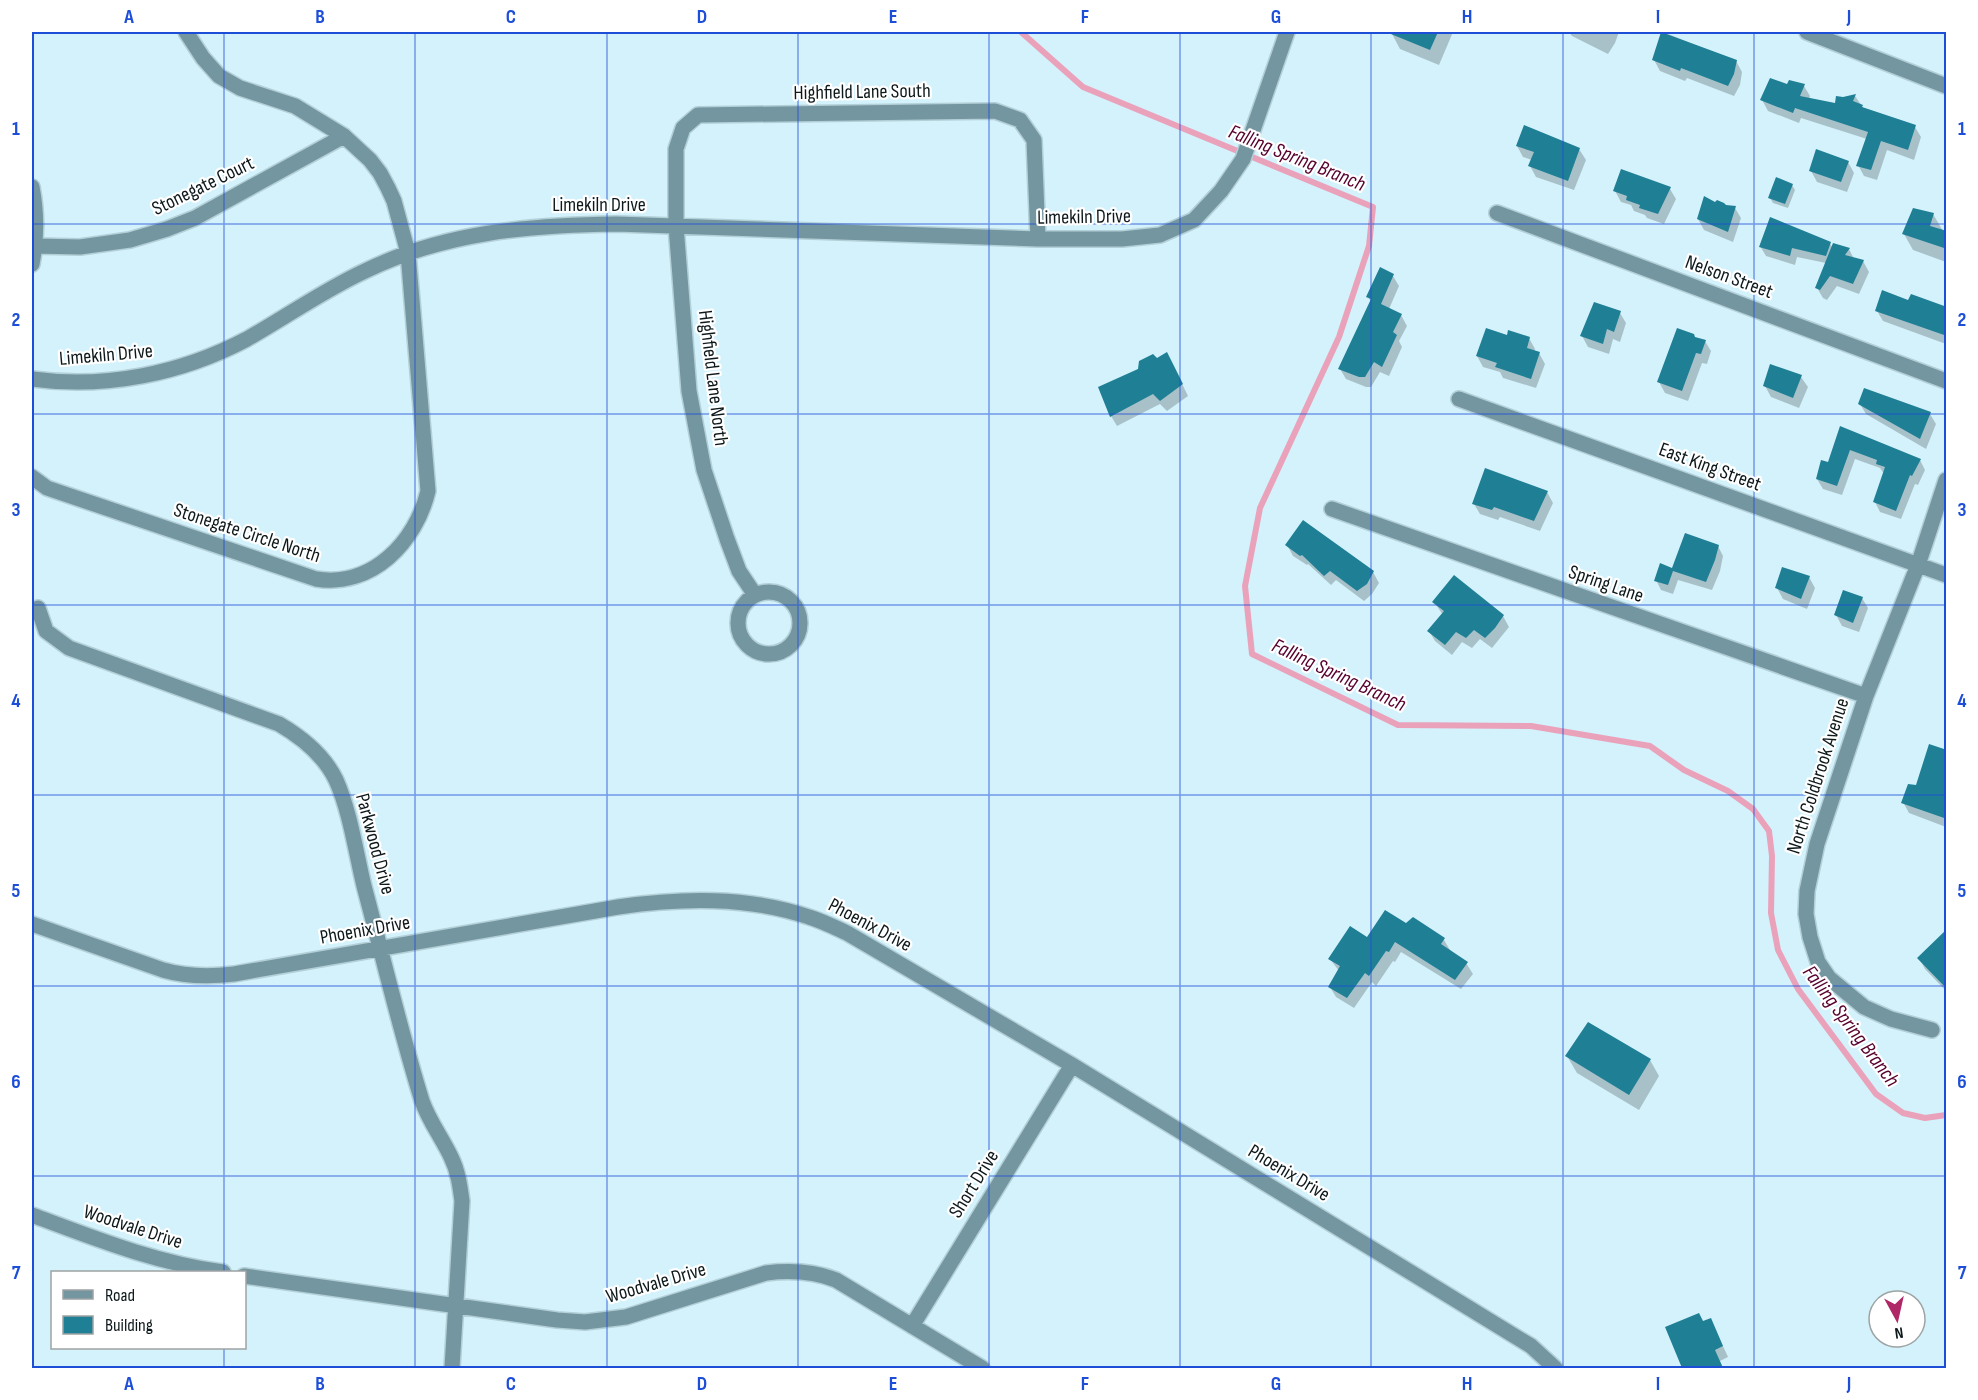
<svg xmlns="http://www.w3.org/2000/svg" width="1978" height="1400" font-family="'Sofia Sans Condensed',sans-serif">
  <rect width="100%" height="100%" fill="#d3f2fb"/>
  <path fill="#0003" d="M 1391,32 L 1453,32 L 1439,65 L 1400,49 Z
    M 1569,32 L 1619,32 L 1615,43 L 1608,54 L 1572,36 Z
    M 1663,32 L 1736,61 L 1742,72 L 1740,85 L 1734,96 L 1687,78 L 1685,81 L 1660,71 L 1654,60 Z
    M 1788,86 L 1804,86 L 1810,96 L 1809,99 L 1837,105 L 1843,99 L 1855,96 L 1864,109 L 1915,127 L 1921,137 L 1914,160 L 1887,150 L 1877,180 L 1864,176 L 1858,165 L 1867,139 L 1801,118 L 1799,123 L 1768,111 L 1762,100 Z
    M 1517,146 L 1579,149 L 1586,160 L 1574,190 L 1536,177 L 1530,166 L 1532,160 L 1523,157 Z
    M 1848,162 L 1854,173 L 1847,192 L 1817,182 L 1811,171 Z
    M 1792,185 L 1795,190 L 1788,208 L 1773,203 L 1770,198 Z
    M 1670,189 L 1676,199 L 1664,224 L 1647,218 L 1645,215 L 1634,211 L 1631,205 L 1621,202 L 1615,191 Z
    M 1735,208 L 1741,218 L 1733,242 L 1704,230 L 1698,219 Z
    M 1933,214 L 1943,231 L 1946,233 L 1946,262 L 1913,250 L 1904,234 Z
    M 1830,244 L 1833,248 L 1849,249 L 1854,259 L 1863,261 L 1869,272 L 1859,294 L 1837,286 L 1827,300 L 1823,298 L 1817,288 L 1826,263 L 1797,257 L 1795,265 L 1766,256 L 1760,246 Z
    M 1393,276 L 1399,286 L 1389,309 L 1401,315 L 1407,326 L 1399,341 L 1402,347 L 1389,376 L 1380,372 L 1371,387 L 1366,387 L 1346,379 L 1340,369 L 1371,302 L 1368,297 Z
    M 1908,302 L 1946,308 L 1946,344 L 1883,321 L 1877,311 Z
    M 1620,313 L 1626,323 L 1620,342 L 1613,339 L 1609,354 L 1588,347 L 1582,336 Z
    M 1508,337 L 1529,338 L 1535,349 L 1534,352 L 1539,353 L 1545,364 L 1536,388 L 1503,378 L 1500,372 L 1483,367 L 1477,356 Z
    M 1705,341 L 1711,351 L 1707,364 L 1702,363 L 1688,401 L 1665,393 L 1659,382 Z
    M 1157,360 L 1173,365 L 1188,396 L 1167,411 L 1160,404 L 1117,426 L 1111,416 Z
    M 1771,366 L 1801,377 L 1808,387 L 1799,408 L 1771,397 L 1765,386 Z
    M 1860,404 L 1930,414 L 1936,424 L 1926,449 L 1866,414 Z
    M 1841,428 L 1920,460 L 1925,470 L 1918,485 L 1915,484 L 1901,519 L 1880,512 L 1875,502 L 1884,474 L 1880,468 L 1855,459 L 1842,495 L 1823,489 L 1817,479 L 1829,464 Z
    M 1547,492 L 1553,503 L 1540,531 L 1500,517 L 1498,520 L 1480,514 L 1474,504 Z
    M 1287,545 L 1373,572 L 1379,583 L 1372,594 L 1364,601 L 1336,580 L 1331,585 L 1308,564 L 1307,565 L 1293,556 Z
    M 1718,546 L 1723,556 L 1720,571 L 1712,590 L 1678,580 L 1673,594 L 1661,590 L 1656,580 Z
    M 1809,577 L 1815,588 L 1807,609 L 1783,599 L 1777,588 Z
    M 1862,598 L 1868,608 L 1859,632 L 1842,626 L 1836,615 Z
    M 1434,602 L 1503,616 L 1509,627 L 1492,648 L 1480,639 L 1472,648 L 1462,642 L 1452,655 L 1435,641 L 1429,631 L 1443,615 Z
    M 1946,752 L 1946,827 L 1909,813 L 1903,802 Z
    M 1406,925 L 1444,940 L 1450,950 L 1466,963 L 1473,974 L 1461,989 L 1401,952 L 1395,962 L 1393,961 L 1376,986 L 1372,982 L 1354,1008 L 1336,997 L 1330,987 L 1339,971 L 1330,959 L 1367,939 Z
    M 1946,941 L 1946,991 L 1925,969 L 1919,958 Z
    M 1567,1056 L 1650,1060 L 1659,1076 L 1639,1110 L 1577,1073 Z
    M 1711,1320 L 1728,1357 L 1720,1361 L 1723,1368 L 1684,1368 L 1667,1328 L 1703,1323 Z"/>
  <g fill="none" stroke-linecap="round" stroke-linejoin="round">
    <path stroke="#eaa2bb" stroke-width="6" d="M 1021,32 L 1083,87 L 1373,207 L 1369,246 L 1339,337 L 1260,508 L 1245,586 L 1252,654 L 1398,725 L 1531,726 L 1650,746 L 1684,770 L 1728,791 L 1753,809 L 1769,831 L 1772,856 L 1771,913 L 1778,950 L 1798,989 L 1876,1094 L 1903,1113 L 1925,1118 L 1946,1115"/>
  </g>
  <path fill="#1f7f95" d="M 1386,32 L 1438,32 L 1430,50 Z
    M 1661,32 L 1737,60 L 1734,74 L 1728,86 L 1681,68 L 1680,71 L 1652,60 Z
    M 1770,78 L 1787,84 L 1789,80 L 1805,84 L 1800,96 L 1835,103 L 1836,96 L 1843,97 L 1856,94 L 1853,101 L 1863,105 L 1862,107 L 1916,125 L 1908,150 L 1881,141 L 1871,170 L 1856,166 L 1868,132 L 1795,108 L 1793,113 L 1760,100 Z
    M 1524,125 L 1580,148 L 1568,181 L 1528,166 L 1534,152 L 1516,146 Z
    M 1816,149 L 1849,161 L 1841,182 L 1809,171 Z
    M 1621,169 L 1671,187 L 1658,214 L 1639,208 L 1640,205 L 1626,200 L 1627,196 L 1613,191 Z
    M 1776,177 L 1793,184 L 1785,204 L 1768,198 Z
    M 1704,196 L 1715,202 L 1717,200 L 1724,203 L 1726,205 L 1736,206 L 1728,232 L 1697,219 Z
    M 1913,208 L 1934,213 L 1930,226 L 1947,231 L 1947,249 L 1902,234 Z
    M 1770,217 L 1831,242 L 1826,256 L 1792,248 L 1790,256 L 1759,247 Z
    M 1833,243 L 1850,248 L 1845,255 L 1864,260 L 1853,284 L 1830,276 L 1820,290 L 1815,288 Z
    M 1380,267 L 1394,274 L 1381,304 L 1402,314 L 1393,332 L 1397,335 L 1382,367 L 1374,362 L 1365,377 L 1359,377 L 1338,369 L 1371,299 L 1366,297 Z
    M 1882,290 L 1908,300 L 1911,294 L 1947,307 L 1947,336 L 1875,311 Z
    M 1594,302 L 1621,311 L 1614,332 L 1607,329 L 1603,344 L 1580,336 Z
    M 1486,328 L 1507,335 L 1508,330 L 1530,337 L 1527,348 L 1540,352 L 1531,379 L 1495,367 L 1497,363 L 1476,356 Z
    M 1677,328 L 1694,334 L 1695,337 L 1706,340 L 1701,354 L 1696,353 L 1682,391 L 1657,382 Z
    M 1167,352 L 1183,384 L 1160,401 L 1153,394 L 1110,417 L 1098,387 L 1138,369 L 1139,361 L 1153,354 L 1157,358 Z
    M 1770,364 L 1802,375 L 1793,398 L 1763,386 Z
    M 1864,388 L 1931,412 L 1920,439 L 1858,404 Z
    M 1840,426 L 1921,459 L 1912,476 L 1910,475 L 1896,511 L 1873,502 L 1885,467 L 1876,464 L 1877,460 L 1850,450 L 1837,486 L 1816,479 L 1821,460 L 1828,462 Z
    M 1485,468 L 1548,491 L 1534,521 L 1494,507 L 1492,510 L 1472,504 Z
    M 1303,520 L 1374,571 L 1367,584 L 1357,591 L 1330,571 L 1324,576 L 1302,555 L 1300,556 L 1285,545 Z
    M 1685,533 L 1719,545 L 1715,560 L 1706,582 L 1673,571 L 1668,585 L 1654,581 L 1660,563 L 1672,568 Z
    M 1782,567 L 1810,576 L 1801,599 L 1775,588 Z
    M 1454,575 L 1504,615 L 1495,628 L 1485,638 L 1474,630 L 1466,638 L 1456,632 L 1445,645 L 1427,631 L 1444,611 L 1432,602 Z
    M 1843,590 L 1863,597 L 1853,623 L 1834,615 Z
    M 1929,744 L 1947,750 L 1947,819 L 1901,803 L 1908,784 L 1916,785 Z
    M 1385,910 L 1406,923 L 1413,917 L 1445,938 L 1441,944 L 1468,962 L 1455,980 L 1395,942 L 1389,952 L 1386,951 L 1369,976 L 1365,973 L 1347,998 L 1328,987 L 1340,966 L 1328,959 L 1350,926 L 1367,937 Z
    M 1947,929 L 1947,989 L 1917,958 Z
    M 1588,1022 L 1651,1059 L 1629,1095 L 1565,1056 Z
    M 1699,1313 L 1703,1321 L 1711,1318 L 1723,1346 L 1715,1350 L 1723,1368 L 1682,1368 L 1665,1327 Z"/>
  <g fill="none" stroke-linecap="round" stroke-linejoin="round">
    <defs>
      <path id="street" d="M 1807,32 L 1946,86
        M 32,187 C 37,213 37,238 32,264
        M 1497,213 L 1946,381
        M 35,246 L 80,247 L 130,240 L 167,229 L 195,218 L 344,136
        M 32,379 C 105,389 181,374 247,339 C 286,317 324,290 365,271 C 445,232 530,225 617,224 L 1038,239 L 1122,239 L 1160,235 L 1194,220 L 1221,191 L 1243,159 L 1287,32
        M 1459,399 L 1946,575
        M 32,477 L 47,488 L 316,579 C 372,588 416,542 428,491 L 408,253 L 394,201 L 388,188 L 380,173 L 370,160 L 344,136 L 295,106 L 240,88 L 219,76 L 203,58 L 186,32
        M 1332,509 L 1866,696
        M738 623a31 31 0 1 1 62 0a31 31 0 1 1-62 0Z
        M 755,595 L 739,571 L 727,539 L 704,470 L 689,391 L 676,226 L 676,149 L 683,128 L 698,115 L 995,111 L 1020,120 L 1034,140 L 1038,239
        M 38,608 L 46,631 L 69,648 L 279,724 C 303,738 324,755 336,780 C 350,811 356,853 364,886 C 383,957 400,1030 422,1101 C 429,1121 442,1138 451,1157 C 458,1171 460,1186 462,1201 L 452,1368
        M 32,924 L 163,970 C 187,977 209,977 234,974 L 618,907 C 681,898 747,896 809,917 C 822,921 834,927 847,933 L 1072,1065 L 1531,1346 L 1555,1368
        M 1932,1030 L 1891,1019 L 1864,1007 L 1829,978 L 1818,962 L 1810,937 L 1806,914 L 1807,891 L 1817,844 L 1866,696 L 1918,565 L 1946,480
        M 32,1215 C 94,1238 156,1263 223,1272
        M 244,1276 L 557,1320 L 585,1322 L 626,1317 L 766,1273 C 791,1270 813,1271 836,1280 L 982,1368
        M 912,1326 L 1072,1065"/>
    </defs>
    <use href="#street" stroke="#b3cfd7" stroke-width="18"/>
    <use href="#street" stroke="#7496a0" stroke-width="15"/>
  </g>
  <path fill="none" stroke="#1d4ed8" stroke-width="1.5" stroke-opacity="0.55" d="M 224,32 L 224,1272M 415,32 L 415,1368M 607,32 L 607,1368M 798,32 L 798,1368M 989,32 L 989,1368M 1180,32 L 1180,1368M 1371,32 L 1371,1368M 1563,32 L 1563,1368M 1754,32 L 1754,1368M 32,224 L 1946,224M 32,414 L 1946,414M 32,605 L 1946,605M 32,795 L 1946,795M 32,986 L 1946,986M 32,1176 L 1946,1176M 224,1348 L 224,1368"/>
  <g text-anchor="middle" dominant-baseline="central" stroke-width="4.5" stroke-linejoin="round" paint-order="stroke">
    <g font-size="20" fill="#0d181b" stroke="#fff">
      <text transform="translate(862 92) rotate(-1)">Highfield Lane South</text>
      <text transform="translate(203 186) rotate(-26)">Stonegate Court</text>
      <text x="599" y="205">Limekiln Drive</text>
      <text transform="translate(1084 217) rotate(-1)">Limekiln Drive</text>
      <text transform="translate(1729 277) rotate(20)">Nelson Street</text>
      <text transform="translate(106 355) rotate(-5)">Limekiln Drive</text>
      <text transform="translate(713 378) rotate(83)">Highfield Lane North</text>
      <text transform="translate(1710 467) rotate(20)">East King Street</text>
      <text transform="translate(247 533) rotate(18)">Stonegate Circle North</text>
      <text transform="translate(1606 584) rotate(19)">Spring Lane</text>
      <text transform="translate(1818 776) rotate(-72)">North Coldbrook Avenue</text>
      <text transform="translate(375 844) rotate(75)">Parkwood Drive</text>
      <text transform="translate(870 925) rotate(28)">Phoenix Drive</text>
      <text transform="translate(365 930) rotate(-10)">Phoenix Drive</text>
      <text transform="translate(1289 1173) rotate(31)">Phoenix Drive</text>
      <text transform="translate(974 1184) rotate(-58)">Short Drive</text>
      <text transform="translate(133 1227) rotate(18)">Woodvale Drive</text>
      <text transform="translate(656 1283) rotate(-16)">Woodvale Drive</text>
    </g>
    <g font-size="21" font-style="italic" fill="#57012e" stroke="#fff">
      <text transform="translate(1297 158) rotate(22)">Falling Spring Branch</text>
      <text transform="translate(1339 675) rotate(25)">Falling Spring Branch</text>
      <text transform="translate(1851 1026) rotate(53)">Falling Spring Branch</text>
    </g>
  </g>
  <rect width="1978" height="1400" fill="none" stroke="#ffffff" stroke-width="66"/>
  <rect x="51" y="1271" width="195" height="78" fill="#ffffff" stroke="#9ea3a4" stroke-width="1.5"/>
  <rect x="63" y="1290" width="30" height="9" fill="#7496a0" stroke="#9ea3a4" stroke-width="1.5"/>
  <text x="105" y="1301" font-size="18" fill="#0d181b">Road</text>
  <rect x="63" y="1316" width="30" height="18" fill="#1f7f95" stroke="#9ea3a4" stroke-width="1.5"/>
  <text x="105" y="1331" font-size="18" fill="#0d181b">Building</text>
  <g transform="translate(1897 1319) rotate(172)"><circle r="28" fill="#ffffff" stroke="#9ea3a4" stroke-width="1.5"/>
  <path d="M0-4.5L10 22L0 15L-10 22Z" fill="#b02767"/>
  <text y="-9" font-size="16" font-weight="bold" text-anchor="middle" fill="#0d181b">N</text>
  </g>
  <rect x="33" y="33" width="1912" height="1334" fill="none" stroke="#1d4ed8" stroke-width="2"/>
  <g font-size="20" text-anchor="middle" font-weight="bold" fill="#1d4ed8">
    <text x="129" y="23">A</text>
    <text x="320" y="23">B</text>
    <text x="511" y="23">C</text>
    <text x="702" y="23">D</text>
    <text x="893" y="23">E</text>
    <text x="1085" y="23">F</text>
    <text x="1276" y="23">G</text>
    <text x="1467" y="23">H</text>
    <text x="1658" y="23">I</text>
    <text x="1849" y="23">J</text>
    <text x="16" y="135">1</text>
    <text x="1962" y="135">1</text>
    <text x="16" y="326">2</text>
    <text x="1962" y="326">2</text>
    <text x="16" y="516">3</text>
    <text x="1962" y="516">3</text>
    <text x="16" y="707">4</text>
    <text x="1962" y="707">4</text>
    <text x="16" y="897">5</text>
    <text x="1962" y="897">5</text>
    <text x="16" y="1088">6</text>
    <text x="1962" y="1088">6</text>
    <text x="16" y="1279">7</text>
    <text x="1962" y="1279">7</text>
    <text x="129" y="1390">A</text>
    <text x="320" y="1390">B</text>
    <text x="511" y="1390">C</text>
    <text x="702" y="1390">D</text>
    <text x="893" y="1390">E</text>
    <text x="1085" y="1390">F</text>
    <text x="1276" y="1390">G</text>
    <text x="1467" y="1390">H</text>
    <text x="1658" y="1390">I</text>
    <text x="1849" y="1390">J</text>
  </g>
</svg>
